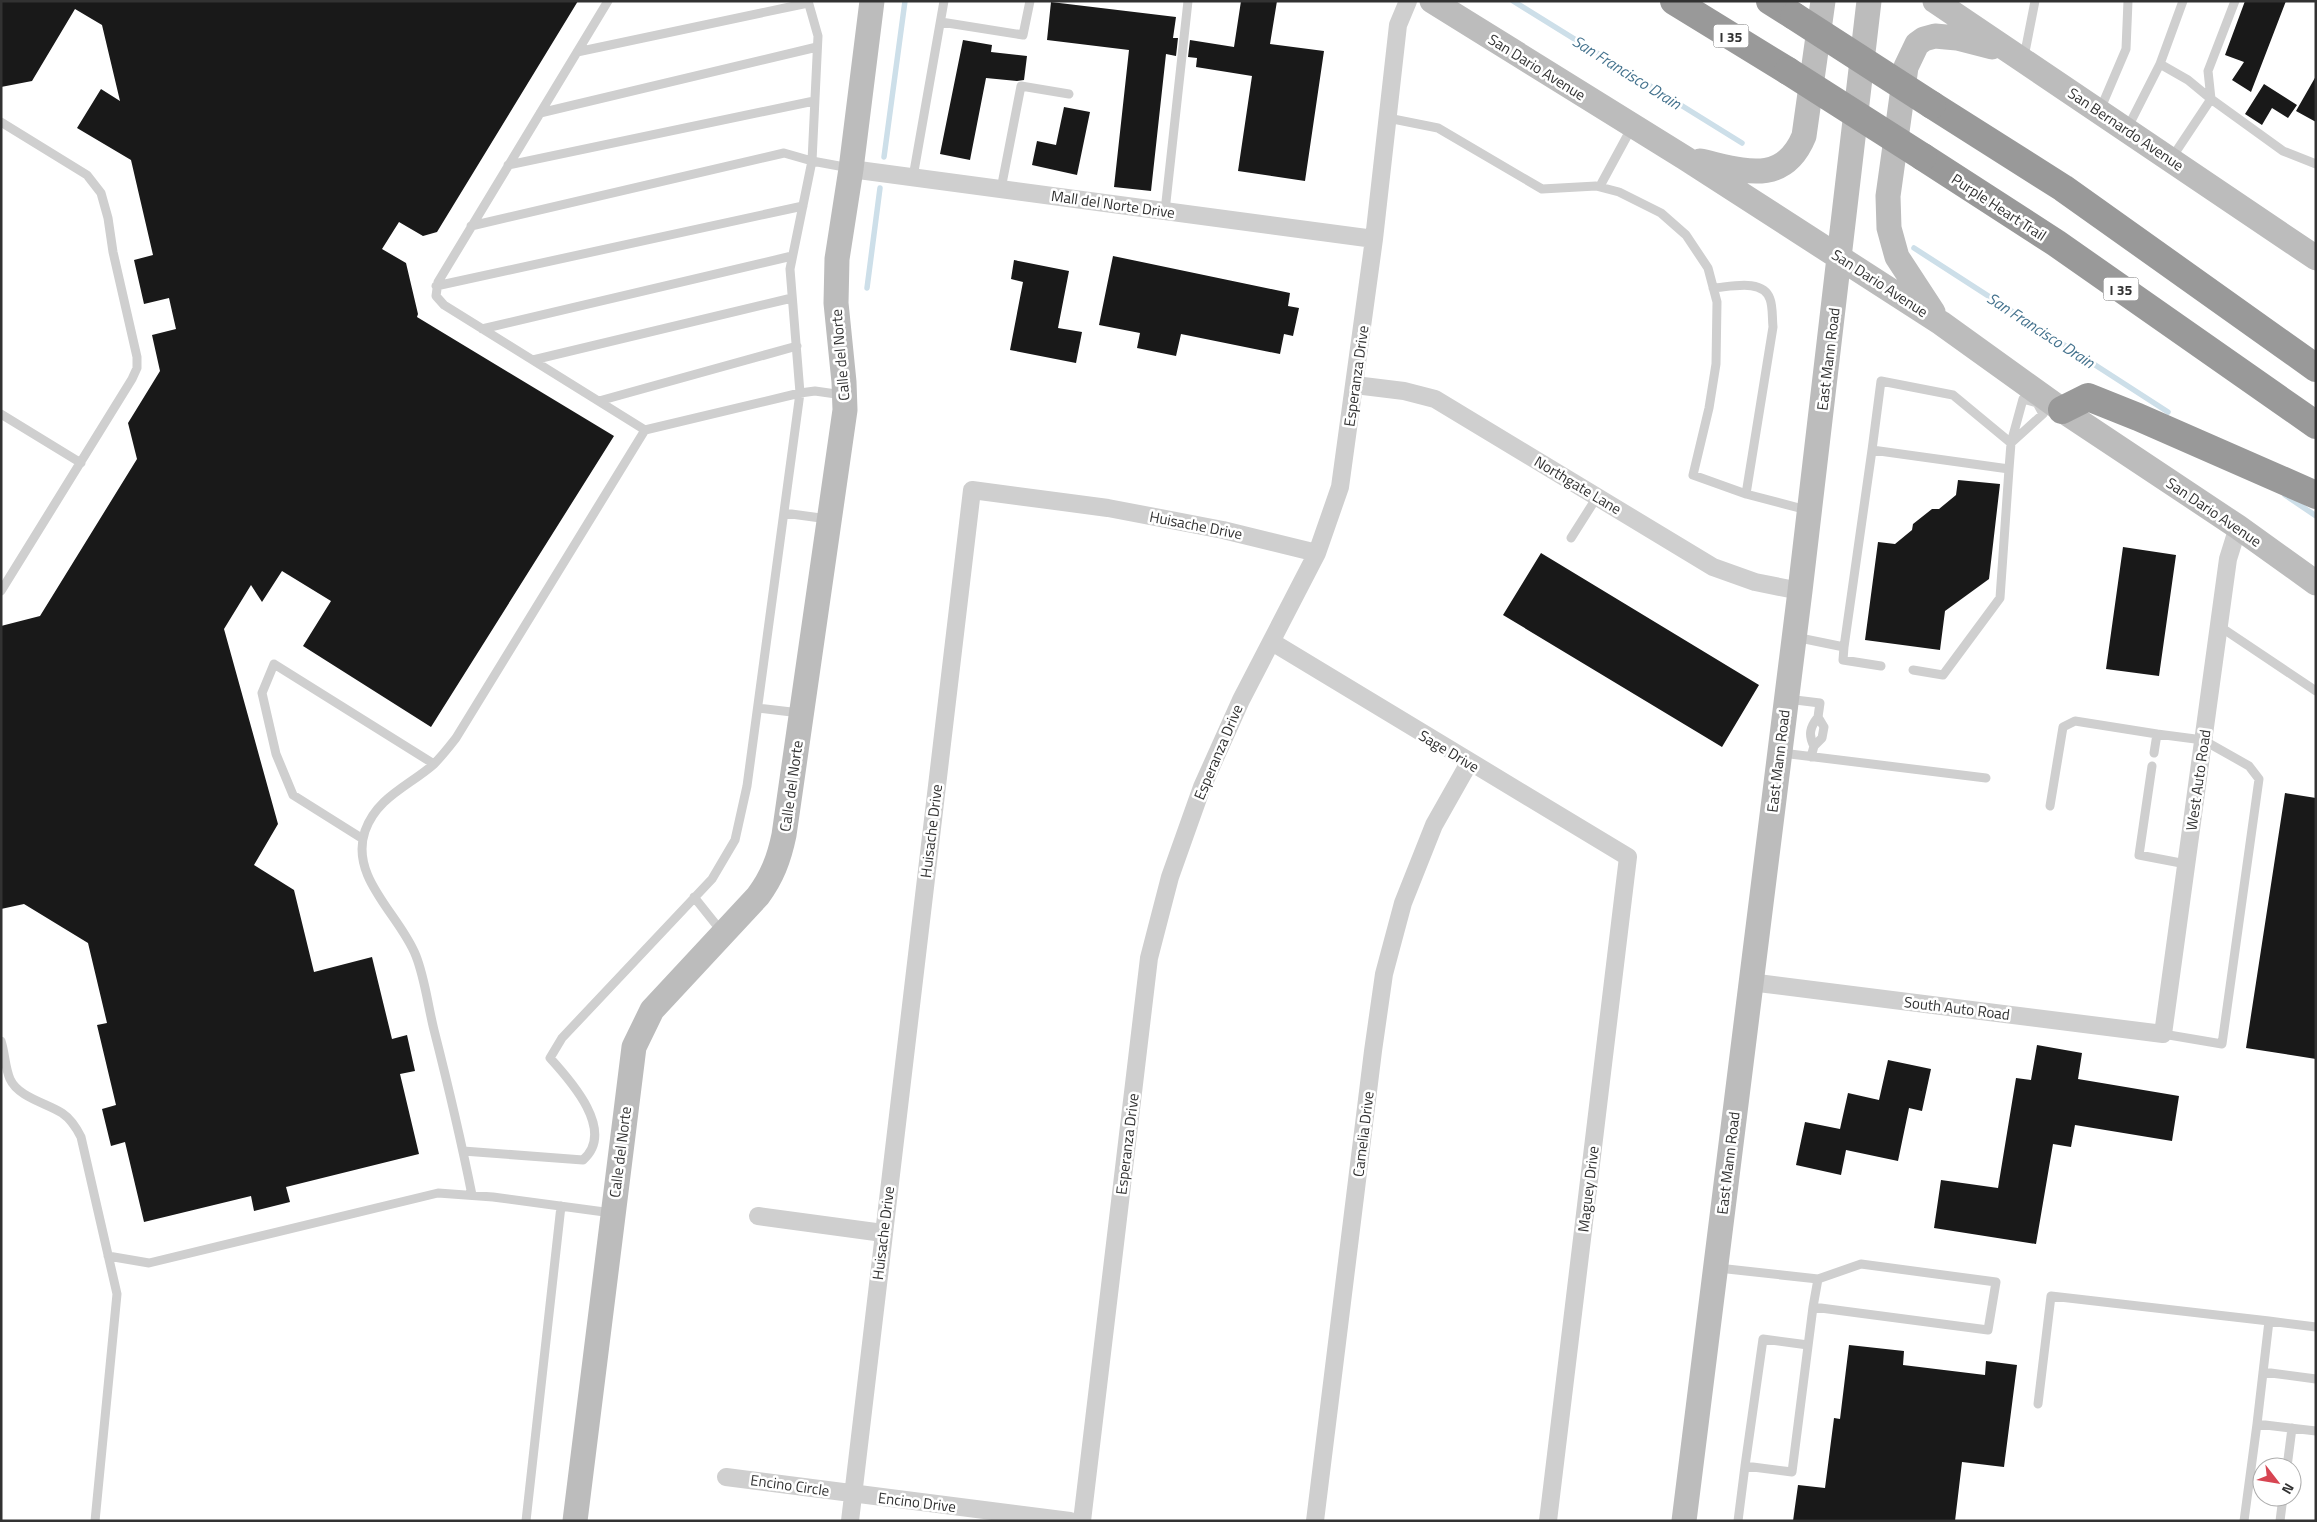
<svg xmlns="http://www.w3.org/2000/svg" width="2317" height="1522" font-family="'Titillium Web',sans-serif">
  <rect width="100%" height="100%" fill="#fff"/>
  <g fill="none" stroke-linecap="round" stroke-linejoin="round">
    <path stroke="#cddfe9" stroke-width="5.5" d="M 1513,1 L 1742,143
      M 884,157 L 905,1
      M 1914,248 L 2168,412
      M 867,288 L 880,188
      M 2285,495 L 2316,516"/>
  </g>
  <path fill="#191919" d="M 1,1 L 578,1 L 437,232 L 423,236 L 399,222 L 382,249 L 406,263 L 418,314 L 417,317 L 614,436 L 431,727 L 303,646 L 331,601 L 282,571 L 262,602 L 251,585 L 224,629 L 278,824 L 254,865 L 294,890 L 314,972 L 372,957 L 392,1039 L 407,1035 L 415,1071 L 400,1074 L 419,1154 L 286,1187 L 290,1202 L 254,1211 L 251,1196 L 144,1222 L 125,1142 L 111,1146 L 102,1109 L 116,1105 L 97,1025 L 107,1023 L 88,943 L 24,904 L 1,909 L 1,626 L 40,616 L 137,459 L 128,423 L 160,371 L 152,335 L 176,329 L 169,298 L 144,304 L 134,260 L 153,255 L 131,160 L 77,128 L 101,89 L 120,101 L 102,25 L 75,9 L 32,81 L 1,87 Z
    M 1241,1 L 1277,1 L 1270,44 L 1324,51 L 1305,181 L 1238,171 L 1252,76 L 1196,67 L 1197,58 L 1188,57 L 1190,40 L 1234,47 Z
    M 2245,1 L 2286,1 L 2251,92 L 2232,80 L 2244,62 L 2225,55 Z
    M 1051,2 L 1176,17 L 1173,38 L 1178,38 L 1176,56 L 1166,54 L 1151,191 L 1114,187 L 1129,50 L 1047,40 Z
    M 963,40 L 992,45 L 991,52 L 1027,56 L 1024,80 L 1017,81 L 986,78 L 970,160 L 940,154 Z
    M 2316,76 L 2316,122 L 2296,111 Z
    M 2264,84 L 2297,105 L 2288,118 L 2272,108 L 2262,125 L 2245,114 Z
    M 1064,107 L 1090,112 L 1077,175 L 1032,165 L 1037,141 L 1056,145 Z
    M 1113,256 L 1290,293 L 1288,306 L 1299,308 L 1293,336 L 1284,334 L 1280,354 L 1181,334 L 1176,356 L 1137,348 L 1140,333 L 1099,325 Z
    M 1014,260 L 1069,271 L 1058,328 L 1082,332 L 1076,363 L 1010,350 L 1023,282 L 1011,279 Z
    M 1958,480 L 2000,484 L 1989,579 L 1945,611 L 1940,650 L 1865,640 L 1878,542 L 1895,544 L 1912,530 L 1913,524 L 1932,509 L 1939,509 L 1956,495 Z
    M 2123,547 L 2176,555 L 2159,676 L 2106,669 Z
    M 1541,553 L 1759,685 L 1722,747 L 1503,615 Z
    M 2285,793 L 2316,798 L 2316,1059 L 2246,1048 Z
    M 2037,1045 L 2082,1053 L 2078,1079 L 2179,1096 L 2172,1141 L 2075,1125 L 2071,1147 L 2053,1144 L 2036,1244 L 1934,1228 L 1941,1180 L 1998,1188 L 2016,1078 L 2031,1080 Z
    M 1888,1060 L 1931,1069 L 1922,1111 L 1909,1108 L 1898,1161 L 1846,1150 L 1841,1175 L 1796,1165 L 1805,1122 L 1840,1129 L 1848,1093 L 1879,1100 Z
    M 1849,1345 L 1904,1351 L 1903,1365 L 1985,1375 L 1986,1361 L 2017,1365 L 2004,1467 L 1962,1462 L 1955,1521 L 1793,1521 L 1798,1485 L 1825,1488 L 1834,1418 L 1840,1419 Z"/>
  <g fill="none" stroke-linecap="round" stroke-linejoin="round">
    <path stroke="#cfcfcf" stroke-width="9" d="M 608,1 L 438,282 L 436,296 L 444,305 L 645,430 L 800,393 L 815,391 L 843,395
      M 808,1 L 818,36 L 812,161 L 850,168
      M 941,22 L 1023,35 L 1030,1
      M 577,52 L 808,3
      M 2024,57 L 2035,1
      M 2160,64 L 2188,80 L 2211,99 L 2283,151 L 2316,164
      M 2100,110 L 2126,49 L 2128,1
      M 540,113 L 817,47
      M 1388,118 L 1438,128 L 1542,189 L 1596,186 L 1619,192 L 1661,213 L 1686,235 L 1708,268 L 1717,302 L 1716,364 L 1709,408 L 1693,475 L 1746,494 L 1807,510
      M 1,122 L 87,175 L 101,193 L 108,218 L 113,252 L 137,357 L 137,368 L 132,379 L 1,591
      M 2127,129 L 2160,64 L 2183,1
      M 2171,159 L 2211,99 L 2208,71 L 2235,1
      M 508,165 L 814,101
      M 913,177 L 944,1
      M 1600,186 L 1632,127
      M 1001,189 L 1021,86 L 1069,94
      M 1165,211 L 1188,1
      M 436,286 L 803,206
      M 1713,288 C 1730,287 1763,278 1770,299 C 1773,307 1772,318 1773,327 L 1746,494
      M 482,329 L 792,256
      M 533,360 L 792,298
      M 599,401 L 797,346
      M 1,414 L 81,463
      M 1872,450 L 1881,381 L 1953,395 L 2011,443
      M 784,513 L 828,519
      M 1571,538 L 1597,497
      M 2219,626 L 2316,691
      M 1795,637 L 1844,647 L 1872,450 L 2009,469 L 2011,443 L 2023,399 L 2037,403 L 2043,414 L 2011,443
      M 1844,647 L 1843,660 L 1881,666
      M 1913,670 L 1943,675 L 2000,598 L 2009,469
      M 1787,699 L 1820,703 L 1818,717
      M 758,708 L 800,713
      M 1782,753 L 1986,778
      M 2154,753 L 2157,734 L 2203,740 L 2249,766 L 2259,779 L 2222,1044 L 2163,1034
      M 1811,757 L 1814,746 L 1822,738 L 1824,727 L 1818,717 C 1810,727 1808,735 1814,746
      M 2152,766 L 2139,855 L 2186,864
      M 2050,806 L 2063,727 L 2075,721 L 2157,734
      M 363,839 L 293,795 L 276,754 L 262,693 L 274,664 L 434,764
      M 694,897 L 722,932
      M 1,1041 C 5,1053 5,1068 10,1079 C 18,1097 46,1103 62,1113 C 71,1119 76,1127 81,1137 L 117,1294 L 95,1521
      M 463,1151 L 583,1160 C 616,1131 571,1081 550,1058 L 562,1038 L 712,879 L 735,840 L 747,786 L 800,393 L 790,269 L 812,161 L 784,153 L 471,226
      M 472,1195 C 461,1140 448,1085 434,1030 C 428,1006 425,979 416,956 C 401,916 349,878 365,831 C 377,797 409,786 434,764 C 442,756 449,747 456,738 L 645,430
      M 108,1256 L 149,1263 L 438,1193 L 493,1197 L 612,1213
      M 1718,1268 L 1818,1279 L 1861,1264 L 1996,1282 L 1988,1330 L 1813,1307 L 1818,1279
      M 2269,1321 L 2316,1327
      M 2263,1372 L 2316,1379
      M 2038,1404 L 2051,1296 L 2269,1321 L 2257,1424
      M 1745,1466 L 1763,1339 L 1808,1345
      M 2287,1467 L 2292,1428
      M 526,1521 L 561,1206
      M 1738,1521 L 1745,1466 L 1792,1472 L 1813,1307
      M 2244,1521 L 2257,1424 L 2316,1431
      M 2280,1521 L 2283,1497"/>
    <path stroke="#cfcfcf" stroke-width="18" d="M 851,169 L 1374,239
      M 1355,385 L 1404,391 L 1435,399 L 1713,567 L 1755,582 L 1800,591
      M 1272,642 L 1628,857 L 1548,1521
      M 1750,982 L 2163,1034 L 2228,559 L 2238,527
      M 758,1216 L 883,1233
      M 726,1477 L 1070,1521
      M 850,1521 L 972,490 L 1108,508 L 1223,530 L 1317,553
      M 1082,1521 L 1149,958 L 1170,877 L 1202,787 L 1241,700 L 1317,553 L 1340,487 L 1374,239 L 1398,25 L 1408,1
      M 1315,1521 L 1373,1051 L 1384,974 L 1403,903 L 1434,825 L 1469,763"/>
    <path stroke="#bcbcbc" stroke-width="25" d="M 1432,1 L 1685,158 L 1941,323 L 2062,410 L 2238,527 L 2316,583
      M 1935,1 L 2316,258
      M 1700,161 C 1742,170 1783,187 1804,136 L 1823,1
      M 1933,312 L 1897,257 L 1889,228 L 1888,196 L 1906,67 L 1917,44 L 1924,39 L 1935,36 L 1957,38 L 1992,47
      M 575,1521 L 634,1047 L 652,1010 L 758,896 C 772,877 779,859 784,835 L 845,410 L 844,382 L 836,303 L 837,259 L 851,169 L 872,1
      M 1684,1521 L 1800,591 L 1869,1"/>
    <path stroke="#999" stroke-width="28" d="M 1674,1 L 1788,71
      M 1770,1 L 1794,16
      M 1932,105 L 2063,188 L 2316,368
      M 1923,157 L 2056,243 L 2316,425
      M 2062,410 L 2088,397 L 2138,417 L 2316,495"/>
    <path stroke="#999" stroke-width="28" d="M 1794,16 L 1932,105
      M 1788,71 L 1923,157"/>
  </g>
  <g text-anchor="middle" dominant-baseline="central" stroke-width="5" stroke-linejoin="round" paint-order="stroke">
    <g fill="#fff" stroke="#707070" stroke-width="1">
      <rect x="1713.5" y="24.5" width="35" height="23" rx="4"/>
      <rect x="2103.5" y="277.5" width="35" height="23" rx="4"/>
    </g>
    <g font-size="14" font-weight="bold" fill="#323232">
      <text x="1731" y="36">I 35</text>
      <text x="2121" y="289">I 35</text>
    </g>
    <g font-size="15" fill="#323232" stroke="#fff">
      <text transform="translate(1537 67) rotate(32)">San Dario Avenue</text>
      <text transform="translate(2126 129) rotate(34)">San Bernardo Avenue</text>
      <text transform="translate(1113 204) rotate(8)">Mall del Norte Drive</text>
      <text transform="translate(1999 207) rotate(33)">Purple Heart Trail</text>
      <text transform="translate(1880 283) rotate(33)">San Dario Avenue</text>
      <text transform="translate(840 355) rotate(-95)">Calle del Norte</text>
      <text transform="translate(1828 359) rotate(-83)">East Mann Road</text>
      <text transform="translate(1356 376) rotate(-82)">Esperanza Drive</text>
      <text transform="translate(1578 485) rotate(31)">Northgate Lane</text>
      <text transform="translate(2214 512) rotate(34)">San Dario Avenue</text>
      <text transform="translate(1196 525) rotate(11)">Huisache Drive</text>
      <text transform="translate(1449 751) rotate(31)">Sage Drive</text>
      <text transform="translate(1218 752) rotate(-67)">Esperanza Drive</text>
      <text transform="translate(1778 761) rotate(-83)">East Mann Road</text>
      <text transform="translate(2198 780) rotate(-82)">West Auto Road</text>
      <text transform="translate(791 786) rotate(-82)">Calle del Norte</text>
      <text transform="translate(931 831) rotate(-83)">Huisache Drive</text>
      <text transform="translate(1957 1008) rotate(7)">South Auto Road</text>
      <text transform="translate(1363 1134) rotate(-83)">Camelia Drive</text>
      <text transform="translate(1127 1144) rotate(-83)">Esperanza Drive</text>
      <text transform="translate(620 1152) rotate(-83)">Calle del Norte</text>
      <text transform="translate(1728 1163) rotate(-83)">East Mann Road</text>
      <text transform="translate(1588 1189) rotate(-83)">Maguey Drive</text>
      <text transform="translate(883 1233) rotate(-83)">Huisache Drive</text>
      <text transform="translate(790 1485) rotate(8)">Encino Circle</text>
      <text transform="translate(917 1502) rotate(7)">Encino Drive</text>
    </g>
    <g font-size="16" font-style="italic" fill="#45738e" stroke="#fff">
      <text transform="translate(1627 72) rotate(32)">San Francisco Drain</text>
      <text transform="translate(2041 330) rotate(33)">San Francisco Drain</text>
    </g>
  </g>
  <rect width="2317" height="1522" fill="none" stroke="#323232" stroke-width="5"/>
  <g transform="translate(2277 1482) rotate(121)"><circle r="24" fill="#ffffff" stroke="#adadad"/>
  <path d="M0-4L9 19L0 12L-9 19Z" fill="#d74552"/>
  <text y="-8" font-size="14" font-weight="bold" text-anchor="middle" fill="#323232">N</text>
  </g>
</svg>
